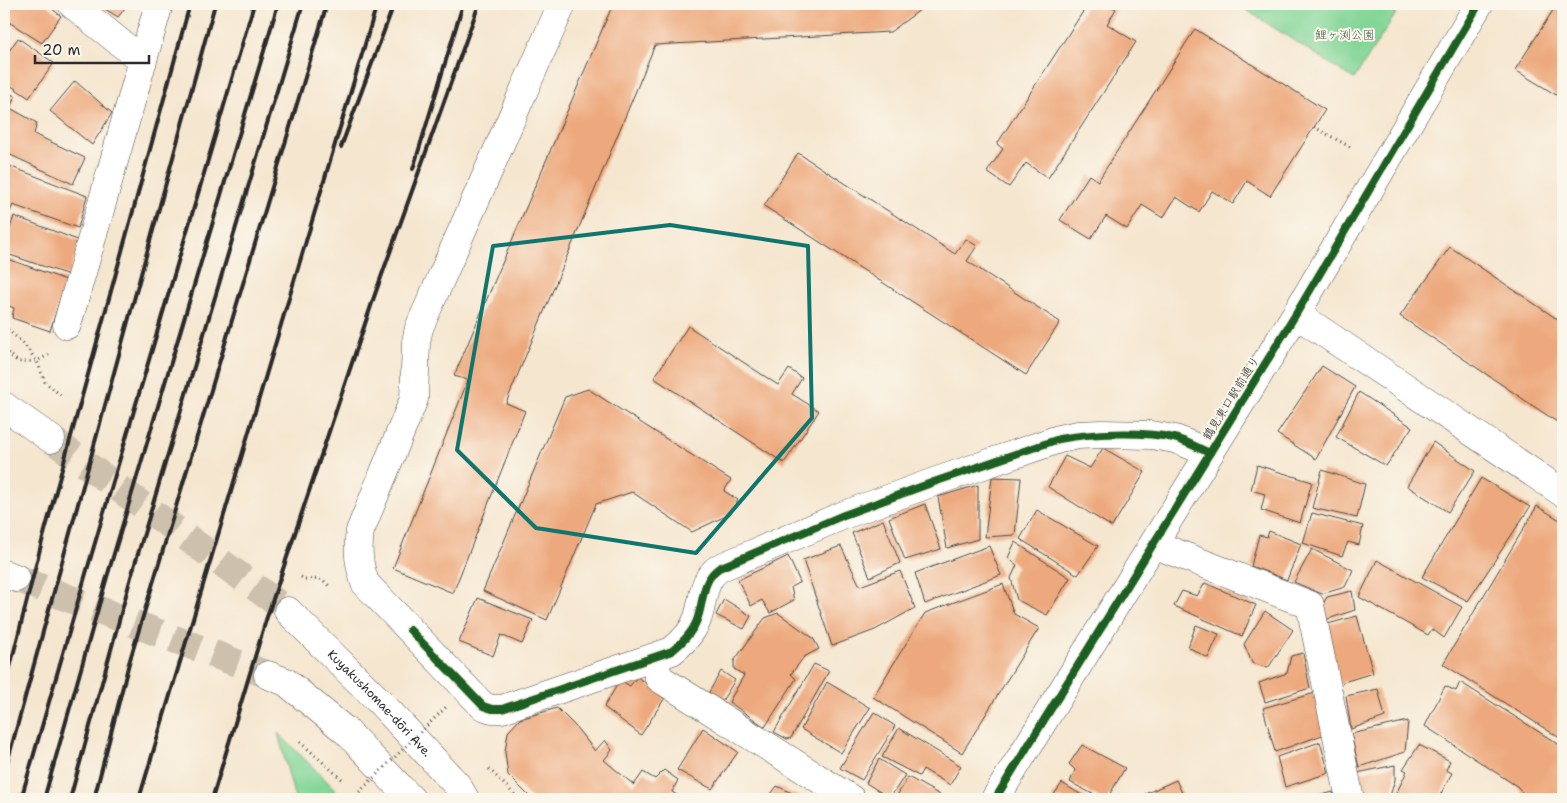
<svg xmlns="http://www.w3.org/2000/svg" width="1567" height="803" font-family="'Shantell Sans','Klee One',sans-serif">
  <rect width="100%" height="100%" fill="#fbf7ec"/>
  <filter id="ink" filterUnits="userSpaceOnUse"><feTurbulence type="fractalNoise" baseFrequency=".02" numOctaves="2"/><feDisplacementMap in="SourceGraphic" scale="10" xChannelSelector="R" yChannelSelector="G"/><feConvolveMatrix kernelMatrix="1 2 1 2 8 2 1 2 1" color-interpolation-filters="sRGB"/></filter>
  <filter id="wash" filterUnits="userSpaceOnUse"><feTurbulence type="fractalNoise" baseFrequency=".0096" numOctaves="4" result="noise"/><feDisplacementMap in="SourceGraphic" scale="20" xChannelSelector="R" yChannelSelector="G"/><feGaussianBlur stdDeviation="1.12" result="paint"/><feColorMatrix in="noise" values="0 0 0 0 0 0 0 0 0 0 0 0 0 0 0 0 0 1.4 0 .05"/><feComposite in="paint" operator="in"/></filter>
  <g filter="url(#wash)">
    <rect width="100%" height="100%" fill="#f5e6cf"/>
    <path fill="#83d698" stroke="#578062" d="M 1237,4 L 1402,4 L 1354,79 Z
      M 278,733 L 345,799 L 295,799 Z"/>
    <g id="blocks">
      <path fill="#eda97d" d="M 4,4 L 46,4 L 61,16 L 42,43 L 4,19 Z
        M 97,4 L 128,4 L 118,17 Z
        M 613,4 L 928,4 L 890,32 L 655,45 L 506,403 L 525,411 L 453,593 L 393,568 L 468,380 L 454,376 Z
        M 1088,4 L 1107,4 L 1116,9 L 1107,24 L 1136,42 L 1048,178 L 1026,163 L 1009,187 L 987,172 L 1003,149 L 997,144 Z
        M 1557,4 L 1563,4 L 1563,99 L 1515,70 Z
        M 1195,29 L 1325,110 L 1270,196 L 1247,181 L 1233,204 L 1212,191 L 1199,212 L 1176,197 L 1163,218 L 1142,205 L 1127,229 L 1106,216 L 1091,239 L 1060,220 L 1089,175 L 1098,181 Z
        M 18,38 L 54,63 L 29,98 L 4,81 L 4,58 Z
        M 75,81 L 112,113 L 92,145 L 50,111 Z
        M 4,91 L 15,96 L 10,108 L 37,123 L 34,134 L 85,158 L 73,184 L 4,152 Z
        M 798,153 L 955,254 L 966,239 L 977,246 L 967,261 L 1060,322 L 1026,375 L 764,206 Z
        M 4,164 L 87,196 L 78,228 L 13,205 L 4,224 Z
        M 14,216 L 80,241 L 69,275 L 4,253 L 4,246 Z
        M 1450,247 L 1563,323 L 1563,426 L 1400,316 Z
        M 8,259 L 66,280 L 50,331 L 12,318 L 14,308 L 4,304 L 4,268 Z
        M 688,326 L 778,385 L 789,369 L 802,378 L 792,394 L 819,411 L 784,463 L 654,378 Z
        M 1322,366 L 1355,387 L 1316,459 L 1277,434 Z
        M 588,389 L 731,480 L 724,491 L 738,500 L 730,514 L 692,532 L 632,492 L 596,504 L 547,620 L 483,591 L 565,397 Z
        M 1359,392 L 1412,427 L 1386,466 L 1336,437 Z
        M 1433,442 L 1475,471 L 1448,512 L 1407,486 Z
        M 1103,448 L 1145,472 L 1112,527 L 1048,487 L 1065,456 L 1090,468 Z
        M 1257,465 L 1312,482 L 1300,523 L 1261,510 L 1265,494 L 1251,490 Z
        M 1322,470 L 1365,484 L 1357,518 L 1312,508 Z
        M 992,477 L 1021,478 L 1015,535 L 985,537 Z
        M 1481,478 L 1530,507 L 1468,601 L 1422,577 Z
        M 978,485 L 978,539 L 947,548 L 938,497 Z
        M 925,504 L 941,549 L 905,560 L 889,518 Z
        M 1537,506 L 1563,522 L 1563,740 L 1443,664 Z
        M 1037,510 L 1098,546 L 1078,575 L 1020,539 Z
        M 1312,513 L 1363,526 L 1359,545 L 1348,542 L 1342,556 L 1303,543 Z
        M 883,520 L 900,563 L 870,577 L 852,533 Z
        M 1269,531 L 1301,544 L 1287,580 L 1251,566 L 1259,535 L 1267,537 Z
        M 1015,542 L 1070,578 L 1047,615 L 1017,600 L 1011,578 L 1017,565 L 1008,558 Z
        M 841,546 L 860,586 L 900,571 L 915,608 L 875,630 L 832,646 L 803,560 Z
        M 989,546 L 1001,575 L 925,604 L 915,573 Z
        M 1312,549 L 1353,570 L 1345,587 L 1322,594 L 1294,582 Z
        M 788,556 L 800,582 L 791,587 L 794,600 L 770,613 L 762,600 L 751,606 L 738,580 Z
        M 1377,560 L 1462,607 L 1444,638 L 1432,629 L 1428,635 L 1359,597 Z
        M 1205,583 L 1256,605 L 1242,636 L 1174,606 L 1182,591 L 1197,596 Z
        M 1003,584 L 1014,614 L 1039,628 L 962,753 L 873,697 L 925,613 Z
        M 1352,591 L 1355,610 L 1322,621 L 1320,609 L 1327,597 Z
        M 478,598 L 533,620 L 522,644 L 501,635 L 493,656 L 459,642 Z
        M 724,599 L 751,616 L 744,629 L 716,615 Z
        M 1265,611 L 1293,630 L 1268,668 L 1252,663 L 1244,644 Z
        M 778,613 L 813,638 L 819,649 L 804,657 L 791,674 L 796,679 L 765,727 L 729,702 L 744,675 L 734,669 L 734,661 L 765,618 Z
        M 1357,616 L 1373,673 L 1340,683 L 1324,625 Z
        M 1196,625 L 1219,634 L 1208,658 L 1188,647 Z
        M 1303,653 L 1310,688 L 1265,702 L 1259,683 L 1287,673 L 1291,656 Z
        M 814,664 L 829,671 L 791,738 L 787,739 L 774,732 Z
        M 721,671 L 735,680 L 722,701 L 708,694 Z
        M 637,677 L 666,696 L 641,735 L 604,707 L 620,680 L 630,686 Z
        M 827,682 L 870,708 L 841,753 L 801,729 Z
        M 1460,682 L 1563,747 L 1563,797 L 1562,799 L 1527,799 L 1518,787 L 1425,726 L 1445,686 L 1456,691 Z
        M 1378,689 L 1385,717 L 1351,729 L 1346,696 Z
        M 1315,693 L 1325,734 L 1275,752 L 1263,708 Z
        M 557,708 L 575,726 L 595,751 L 605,740 L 612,750 L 604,760 L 634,785 L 643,772 L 655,779 L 664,770 L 678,780 L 672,792 L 677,795 L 675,799 L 532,799 L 508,775 L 505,752 L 508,732 L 520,719 Z
        M 874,712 L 895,726 L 862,780 L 840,768 Z
        M 1408,721 L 1405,752 L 1359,767 L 1351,734 Z
        M 703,728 L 738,752 L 712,789 L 677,770 Z
        M 899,728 L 961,766 L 950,785 L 923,769 L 919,776 L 882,757 Z
        M 1320,742 L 1329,773 L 1285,787 L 1277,757 Z
        M 1082,745 L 1125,768 L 1107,799 L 1102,799 L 1070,782 L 1075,770 L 1069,764 Z
        M 1419,745 L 1450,761 L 1446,770 L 1452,773 L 1438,799 L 1400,799 L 1395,796 L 1407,771 L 1403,769 Z
        M 879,759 L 905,775 L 890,798 L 866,783 Z
        M 1395,765 L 1395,780 L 1389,799 L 1362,799 L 1357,773 Z
        M 908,777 L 942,796 L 940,799 L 895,799 Z
        M 1176,780 L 1185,799 L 1144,799 L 1143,795 Z
        M 1062,783 L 1088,799 L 1051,799 Z
        M 777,786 L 804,799 L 770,799 L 768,798 Z
        M 1333,792 L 1335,799 L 1307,799 Z"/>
    </g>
  </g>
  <g filter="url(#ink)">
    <use href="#blocks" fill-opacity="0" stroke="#494744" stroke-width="1"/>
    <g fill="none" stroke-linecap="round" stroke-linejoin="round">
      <path stroke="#cdc1ae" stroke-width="28" stroke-dasharray="28 14" stroke-linecap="butt" d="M 51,439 L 288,611
        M 16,578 L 268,675"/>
      <defs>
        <path id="minor" d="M 72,4 L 143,61
          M 562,4 L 419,328 L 416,342 L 414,399 L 360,531 C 357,552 359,564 365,583 L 483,706 L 492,709 L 502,709 L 672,651 C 683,642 694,631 698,617 C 704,599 702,580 719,568 L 844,515 L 934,482 L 1059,439 L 1078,435 L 1101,434 L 1151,435 L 1175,439 L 1210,453
          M 1296,314 L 1563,493
          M 67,325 L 159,4
          M 1153,544 L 1310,605 L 1350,799
          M 653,658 L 659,678 L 851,799
          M 995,799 L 1296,314 L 1479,4"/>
        <g id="major">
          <path d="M 4,406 L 51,439"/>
          <path d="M 4,574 L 16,578"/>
          <path id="s1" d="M 288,611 L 380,702 L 457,785 L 465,799"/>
          <path d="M 268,675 L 286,682 L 347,732 L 411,799"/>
        </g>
      </defs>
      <use href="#minor" stroke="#494744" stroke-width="29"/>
      <use href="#major" stroke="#494744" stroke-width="29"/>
      <path stroke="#494744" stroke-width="3" stroke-dasharray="1 4" stroke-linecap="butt" d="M 1314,127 L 1352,148
        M 4,326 L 23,343 L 37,361 L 45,382 L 63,397
        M 4,350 L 18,362 L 37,361 L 50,354
        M 301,577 L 305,580 L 322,579 L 329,586
        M 300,742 L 344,781
        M 489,769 L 519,799"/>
      <use href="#minor" stroke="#fff" stroke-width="28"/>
      <use href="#major" stroke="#fff" stroke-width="28"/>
      <path stroke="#2b2b2b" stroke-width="4" d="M 341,147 L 394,4
        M 413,169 L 463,4
        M 4,691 L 40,549 L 190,4
        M 4,774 L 215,4
        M 21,799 L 87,570 L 254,4
        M 44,799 L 107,577 L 278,4
        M 70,799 L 131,577 L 303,4
        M 94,799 L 129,663 L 327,4
        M 139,799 L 377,4
        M 212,799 L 266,620 L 374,297 L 479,4"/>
      <path stroke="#494744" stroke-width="3" stroke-dasharray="1 4" stroke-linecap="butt" d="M 352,799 L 446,707"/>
      <defs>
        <path id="cycleway" d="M 410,630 L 483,706 L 492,709 L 502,709 L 672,651 C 683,642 694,631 698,617 C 704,599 702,580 719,568 L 844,515 L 934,482 L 1059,439 C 1091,433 1142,431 1174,438 C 1186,441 1198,448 1210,453
          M 995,799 L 1296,314 L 1479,4"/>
      </defs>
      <use href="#cycleway" stroke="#fbf7ec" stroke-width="11"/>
      <use href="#cycleway" stroke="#1b5e20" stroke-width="8"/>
    </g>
  </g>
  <path fill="none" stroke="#0f766e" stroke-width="4" stroke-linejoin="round" d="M 670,225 L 808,246 L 812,418 L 696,553 L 536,528 L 457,450 L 493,246 Z"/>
  <g text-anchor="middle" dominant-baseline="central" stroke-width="4" stroke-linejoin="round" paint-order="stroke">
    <g font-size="12" fill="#455e4c" stroke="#fbf7ec">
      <text x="1345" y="35">鯉ヶ渕公園</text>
    </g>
    <g font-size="12" fill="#2b2b2b" stroke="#fbf7ec">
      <text transform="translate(1231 398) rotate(-58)">鶴見東口駅前通り</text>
      <text stroke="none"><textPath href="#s1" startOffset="130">Kuyakushomae-dōri Ave.</textPath></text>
    </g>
  </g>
  <rect width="1567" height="803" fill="none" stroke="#fbf7ec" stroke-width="20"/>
  <path d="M35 55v8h114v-8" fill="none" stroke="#2b2b2b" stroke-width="2.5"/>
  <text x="42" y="55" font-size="15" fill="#2b2b2b" stroke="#fbf7ec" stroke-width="4" paint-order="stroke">20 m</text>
</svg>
